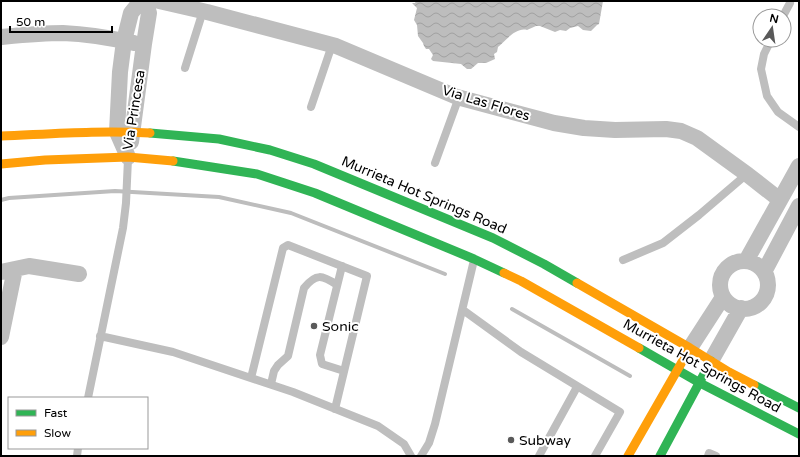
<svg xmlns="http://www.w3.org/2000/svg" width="800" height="457" font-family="'Varela Round',sans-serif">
  <defs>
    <pattern id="water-waves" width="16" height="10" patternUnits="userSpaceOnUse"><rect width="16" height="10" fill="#bdbdbd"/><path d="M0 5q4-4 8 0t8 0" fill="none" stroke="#a1a1a1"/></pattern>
  </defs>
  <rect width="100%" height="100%" fill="#fff"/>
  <path fill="url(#water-waves)" d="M 416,1 L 603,1 L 599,24 L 597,25 L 591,31 L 583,30 L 578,26 L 570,28 L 566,31 L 560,30 L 555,32 L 540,26 L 536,26 L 527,30 C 516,27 505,41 498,47 L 497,52 L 494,54 L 495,59 L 486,63 L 478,63 L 471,69 L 467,69 L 461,64 L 433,61 L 431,59 L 433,55 L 429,49 L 426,49 L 424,46 L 423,43 L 418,36 L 417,25 L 414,20 L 417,8 L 412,3 L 415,3 Z"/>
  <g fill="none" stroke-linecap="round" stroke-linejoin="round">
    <path stroke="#bdbdbd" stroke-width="4" d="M 1,200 L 9,198 L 115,191 L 219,197 L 291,213 L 445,274
      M 512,309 L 630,376"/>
    <path stroke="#bebebe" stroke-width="8" d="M 783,16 L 790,3
      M 771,40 L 764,54 L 761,69 L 767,96 L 778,112 L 799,127
      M 185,68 L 203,11
      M 311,107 L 332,45
      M 435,163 L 459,97
      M 623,260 L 663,243 L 699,215 L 747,174
      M 342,266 L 320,355 L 322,364 L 344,371
      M 463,310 L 521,352 L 620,412 L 595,456
      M 100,336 L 173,352 L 293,392 L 378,426 L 404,444 L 411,456
      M 251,378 L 283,248 L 288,245 L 367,276 L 335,409
      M 271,384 L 274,371 L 278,365 L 288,356 L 304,288 C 316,273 322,275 337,285
      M 88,398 L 123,228 L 126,203 L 128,159
      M 77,456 L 78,448
      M 421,456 L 429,443 L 435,424 L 474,260
      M 539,456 L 577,387
      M 708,456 L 709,453 L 716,456"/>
    <path stroke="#bebebe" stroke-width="16" d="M 159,1 L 207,12 L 336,46 L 457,97 L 554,123 L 584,128 L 615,130 L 666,129 L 681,131 L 697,138 L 748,175 L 780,200
      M 1,37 C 22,35 42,33 63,33 C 87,34 111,38 134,43
      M 131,142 L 144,44 L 149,13 L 145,1
      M 128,157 L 117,132 L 120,72 L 124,41 L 131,13 L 141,1
      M 746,261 L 799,166
      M720 285a24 24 0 1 1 48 0a24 24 0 1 1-48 0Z
      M 1,272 L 29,266 L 79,274
      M 764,272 L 799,206
      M 1,337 L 15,269
      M 690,348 L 723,297
      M 711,361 L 741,308"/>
    <path stroke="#30b455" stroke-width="9" d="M 150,133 L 219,139 L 270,150 L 314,164 L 493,238 L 544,264 L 577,283
      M 173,161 L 257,174 L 315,193 L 474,259 L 504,273
      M 639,348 L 700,383 L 799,434
      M 754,385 L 799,408
      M 660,456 L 711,361"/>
    <path stroke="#ff9f0a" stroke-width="9" d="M 1,136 C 50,134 100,130 150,133
      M 1,164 L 45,160 L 128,157 L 173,161
      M 504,273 L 521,281 L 639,348
      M 577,283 L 690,348 L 729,372 L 754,385
      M 628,456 L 690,348"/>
  </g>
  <g fill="#595959" stroke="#fff" stroke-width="1.5">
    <circle cx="314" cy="326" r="4"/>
    <circle cx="511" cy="440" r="4"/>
  </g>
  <g text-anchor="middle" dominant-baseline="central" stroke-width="4" stroke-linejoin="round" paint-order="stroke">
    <g font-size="14" fill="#000" stroke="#fff">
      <text transform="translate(486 103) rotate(17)">Via Las Flores</text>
      <text transform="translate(134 110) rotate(-81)">Via Princesa</text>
      <text transform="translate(424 195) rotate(23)">Murrieta Hot Springs Road</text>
      <text transform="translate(702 366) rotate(29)">Murrieta Hot Springs Road</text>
    </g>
    <g font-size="14" fill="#000" stroke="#fff" text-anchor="start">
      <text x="322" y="326">Sonic</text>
      <text x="519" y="440">Subway</text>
    </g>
  </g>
  <rect width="800" height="457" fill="none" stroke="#000000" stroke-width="4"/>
  <rect x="8" y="397" width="140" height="52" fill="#ffffff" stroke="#999999"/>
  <rect x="16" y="410" width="20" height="6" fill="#30b455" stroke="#999999"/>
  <text x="44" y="417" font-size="12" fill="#000000">Fast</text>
  <rect x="16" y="430" width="20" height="6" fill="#ff9f0a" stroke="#999999"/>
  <text x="44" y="437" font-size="12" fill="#000000">Slow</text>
  <g transform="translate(772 28) rotate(13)"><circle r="19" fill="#ffffff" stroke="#999999"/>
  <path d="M0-3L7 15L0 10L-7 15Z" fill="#595959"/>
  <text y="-6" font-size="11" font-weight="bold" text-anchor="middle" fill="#000000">N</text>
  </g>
  <path d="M10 26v6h102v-6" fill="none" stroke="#000000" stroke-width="2"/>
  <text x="16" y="26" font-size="12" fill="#000000" stroke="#ffffff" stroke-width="3" paint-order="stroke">50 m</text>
</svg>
